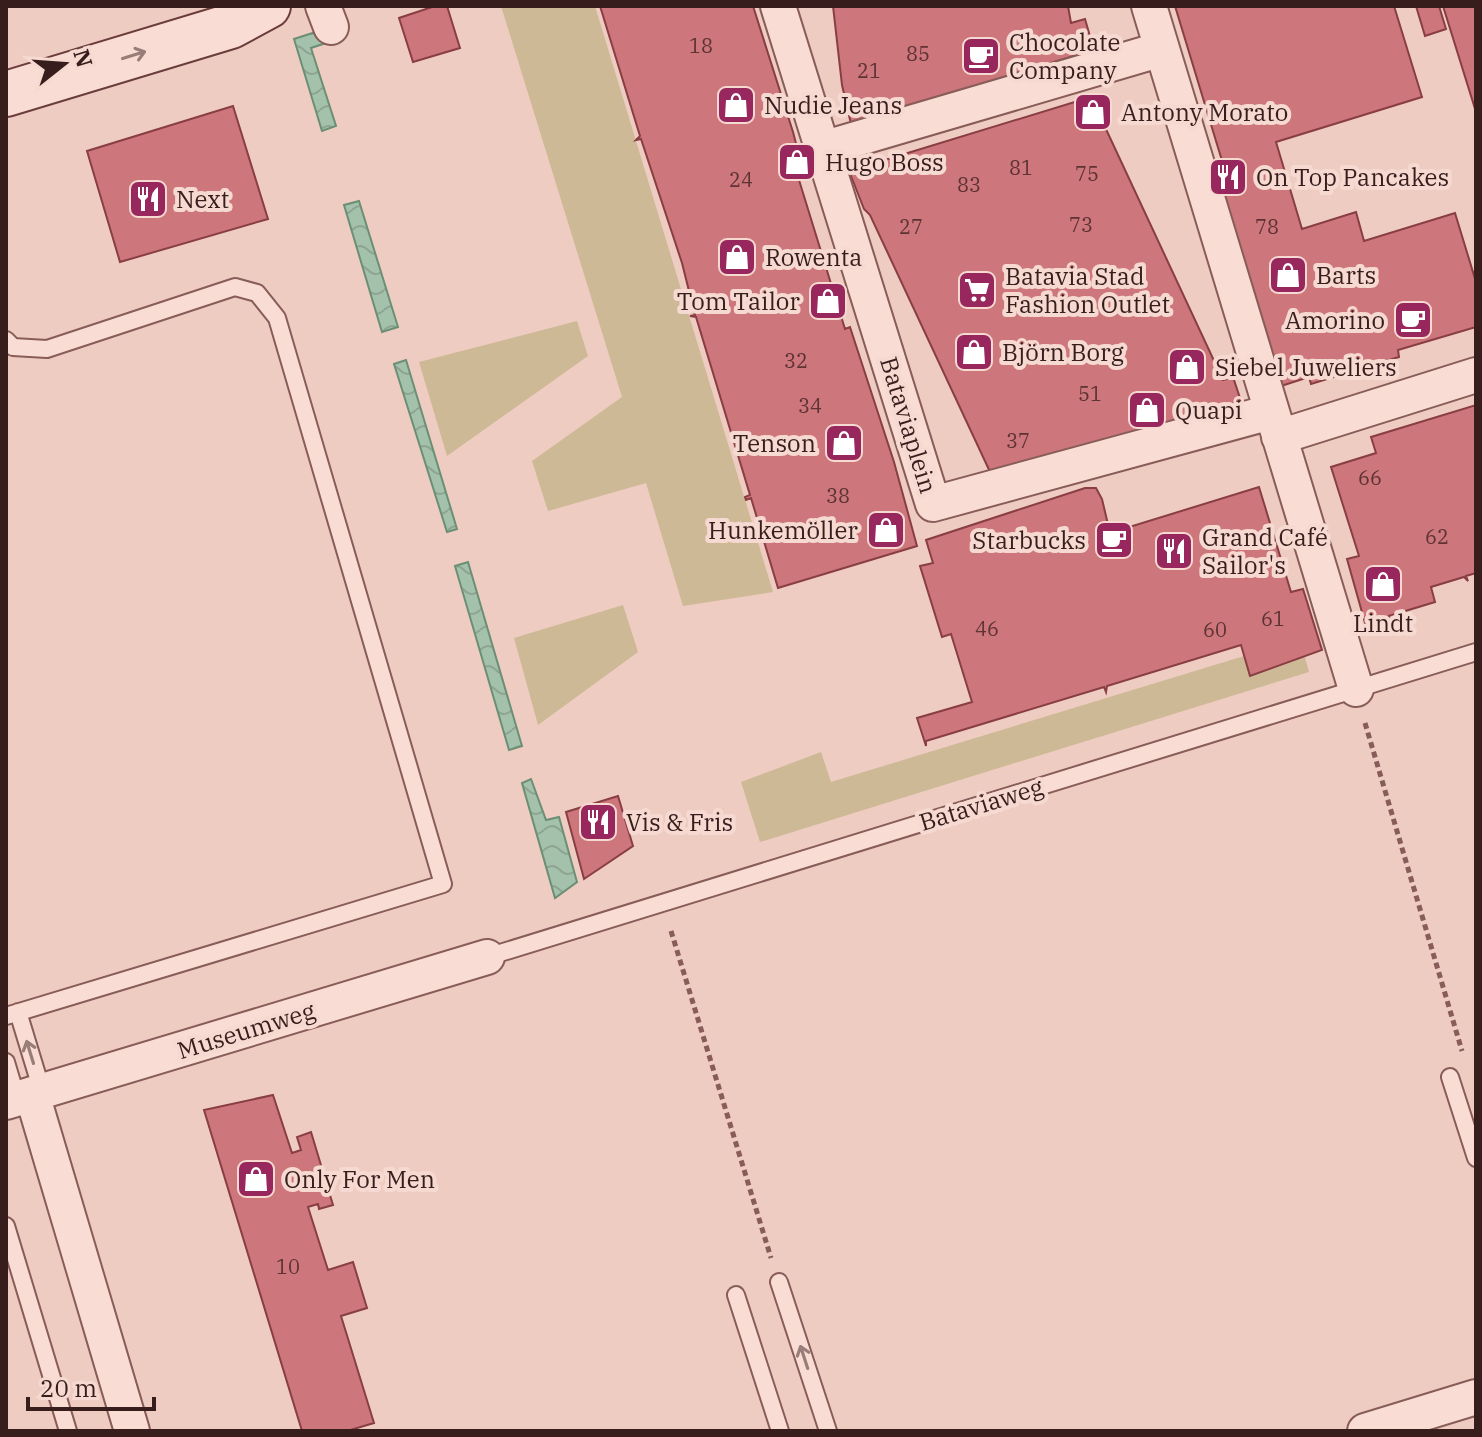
<svg xmlns="http://www.w3.org/2000/svg" width="1482" height="1437" font-family="'IBM Plex Serif',serif">
  <defs>
    <pattern id="water-waves" width="16" height="10" patternUnits="userSpaceOnUse" patternTransform="scale(2)"><rect width="16" height="10" fill="#a4c1ab"/><path d="M0 5q4-4 8 0t8 0" fill="none" stroke="#8ea593"/></pattern>
  </defs>
  <rect width="100%" height="100%" fill="#efccc1"/>
  <path fill="#cdb995" d="M 501,6 L 595,6 L 773,592 L 683,606 L 646,483 L 548,511 L 532,461 L 622,397 Z
    M 577,321 L 588,356 L 447,456 L 419,362 Z
    M 623,605 L 638,652 L 538,725 L 514,638 Z
    M 1300,639 L 1309,672 L 760,842 L 741,782 L 821,752 L 831,782 Z"/>
  <path fill="url(#water-waves)" stroke="#6b8f75" stroke-width="2" d="M 325,29 L 329,42 L 311,48 L 336,126 L 322,131 L 294,39 Z
    M 359,201 L 398,327 L 382,332 L 344,205 Z
    M 406,360 L 457,529 L 447,532 L 394,364 Z
    M 468,562 L 522,746 L 509,750 L 455,566 Z
    M 531,779 L 546,820 L 559,817 L 577,882 L 555,898 L 522,783 Z"/>
  <path fill="#cd767b" stroke="#883e43" stroke-width="2" d="M 447,6 L 460,48 L 413,62 L 399,18 L 435,6 Z
    M 600,6 L 753,6 L 793,132 L 805,178 L 799,180 L 845,329 L 850,327 L 894,462 L 917,546 L 778,588 L 751,498 L 746,500 L 745,497 L 750,495 L 696,317 L 690,316 L 695,315 L 682,263 L 641,139 L 636,140 L 640,136 Z
    M 833,6 L 1068,6 L 1071,23 L 1085,19 L 1094,50 L 1017,73 L 1018,79 L 851,124 L 842,85 Z
    M 1175,6 L 1394,6 L 1422,97 L 1276,142 L 1302,229 L 1356,212 L 1364,241 L 1455,213 L 1476,282 L 1476,327 L 1398,350 L 1399,357 L 1311,384 L 1309,377 L 1275,388 L 1208,169 L 1223,164 Z
    M 1416,6 L 1439,6 L 1446,29 L 1425,36 Z
    M 1443,6 L 1476,6 L 1476,112 Z
    M 1091,97 L 1223,380 L 1233,377 L 1241,401 L 991,474 L 870,215 L 864,209 L 849,171 Z
    M 233,106 L 268,219 L 120,262 L 87,151 Z
    M 1476,405 L 1476,573 L 1466,576 L 1468,581 L 1464,577 L 1431,587 L 1435,602 L 1389,616 L 1391,622 L 1367,630 L 1347,559 L 1359,556 L 1331,467 L 1376,453 L 1371,437 Z
    M 1259,487 L 1291,592 L 1303,589 L 1322,650 L 1250,676 L 1241,645 L 1107,686 L 1106,692 L 1104,687 L 926,741 L 926,746 L 917,718 L 972,702 L 951,634 L 942,637 L 920,566 L 933,563 L 926,540 L 1085,488 L 1096,488 L 1102,499 L 1110,533 Z
    M 618,796 L 633,846 L 584,879 L 566,812 Z
    M 273,1095 L 292,1153 L 301,1150 L 297,1137 L 311,1132 L 333,1205 L 319,1209 L 318,1204 L 308,1207 L 328,1270 L 353,1262 L 367,1308 L 341,1316 L 374,1423 L 347,1431 L 302,1431 L 204,1110 Z"/>
  <g fill="none" stroke-linecap="round" stroke-linejoin="round">
    <defs>
      <path id="lane" d="M 6,340 L 13,347 L 47,349 L 235,287 L 257,293 L 277,318 L 443,884 L 6,1016
        M 487,957 L 1476,652
        M 18,1012 L 42,1091
        M 6,1062 L 17,1099
        M 1450,1077 L 1476,1158
        M 6,1226 L 68,1431
        M 779,1282 L 828,1431
        M 736,1295 L 780,1431"/>
      <path id="street" d="M 323,6 L 331,27
        M 778,6 L 933,504 L 1271,412
        M 1149,6 L 1356,689
        M 822,149 L 1162,49
        M 1279,437 L 1476,375
        M 32,1094 L 132,1431
        M 6,1102 L 487,957
        M 1365,1431 L 1476,1397"/>
      <path id="secondary" d="M 6,94 L 231,26 L 268,6"/>
    </defs>
    <use href="#lane" stroke="#885c58" stroke-width="20"/>
    <use href="#street" stroke="#885c58" stroke-width="38"/>
    <use href="#secondary" stroke="#6a3d3c" stroke-width="48"/>
    <path stroke="#885c58" stroke-width="5" stroke-dasharray="6 4" stroke-linecap="butt" d="M 1365,723 L 1462,1051
      M 671,931 L 771,1258"/>
    <use href="#lane" stroke="#f9ddd5" stroke-width="16"/>
    <use href="#street" stroke="#f9ddd5" stroke-width="34"/>
    <use href="#secondary" stroke="#f9ddd5" stroke-width="44"/>
  </g>
  <defs><path id="oneway-shaft" d="M-6 0H5M1.5-3L5.5 0L1.5 3" fill="none" stroke-width="1.6" stroke-linecap="round" stroke-linejoin="round" transform="scale(2)"/></defs>
  <g stroke="#987d79">
    <use href="#oneway-shaft" transform="translate(134 55) rotate(-17)"/>
    <use href="#oneway-shaft" transform="translate(30 1052) rotate(-107)"/>
    <use href="#oneway-shaft" transform="translate(804 1357) rotate(-108)"/>
  </g>
  <defs>
    <symbol id="cafe-square" viewBox="-11 -11 22 22"><rect x="-9" y="-9" width="18" height="18" rx="4" fill="#98275d" stroke="#f6dad1"/><path d="M-5.5-4.5H6V0H3Q3 3.5 0 3.5H-2.5Q-5.5 3.5-5.5 0ZM3-3.2v2h1.7v-2ZM-6 4.5H4V6H-6Z" fill="#fff"/></symbol>
    <symbol id="shop-square" viewBox="-11 -11 22 22"><rect x="-9" y="-9" width="18" height="18" rx="4" fill="#98275d" stroke="#f6dad1"/><path d="M-5-2.5h2.3a2.7 3.5 0 0 1 5.4 0H5L5.5 6h-11ZM-1.5-2.5h3a1.5 2.3 0 0 0-3 0Z" fill="#fff"/></symbol>
    <symbol id="restaurant-square" viewBox="-11 -11 22 22"><rect x="-9" y="-9" width="18" height="18" rx="4" fill="#98275d" stroke="#f6dad1"/><path d="M-5-6h1v4h1v-4h1v4h1v-4h1v5L-1.5 .5V6h-2V.5L-5-1ZM5-6V6H3V1.5H1.5Q1.5-4 5-6Z" fill="#fff"/></symbol>
    <symbol id="supermarket-square" viewBox="-11 -11 22 22"><rect x="-9" y="-9" width="18" height="18" rx="4" fill="#98275d" stroke="#f6dad1"/><path d="M-6-5.5h2.5l.6 2H6L4.5 2H-2.5L-4.4-4H-6ZM-1.5 3.2a1.3 1.3 0 1 0 .1 0ZM3 3.2a1.3 1.3 0 1 0 .1 0Z" fill="#fff"/></symbol>
  </defs>
  <g fill-rule="evenodd">
    <use href="#cafe-square" x="959" y="34" width="44" height="44"/>
    <use href="#shop-square" x="714" y="83" width="44" height="44"/>
    <use href="#shop-square" x="1071" y="90" width="44" height="44"/>
    <use href="#shop-square" x="775" y="140" width="44" height="44"/>
    <use href="#restaurant-square" x="1206" y="155" width="44" height="44"/>
    <use href="#restaurant-square" x="126" y="177" width="44" height="44"/>
    <use href="#shop-square" x="715" y="235" width="44" height="44"/>
    <use href="#shop-square" x="1266" y="253" width="44" height="44"/>
    <use href="#supermarket-square" x="955" y="268" width="44" height="44"/>
    <use href="#shop-square" x="806" y="279" width="44" height="44"/>
    <use href="#cafe-square" x="1391" y="298" width="44" height="44"/>
    <use href="#shop-square" x="952" y="330" width="44" height="44"/>
    <use href="#shop-square" x="1165" y="345" width="44" height="44"/>
    <use href="#shop-square" x="1125" y="388" width="44" height="44"/>
    <use href="#shop-square" x="822" y="421" width="44" height="44"/>
    <use href="#shop-square" x="864" y="508" width="44" height="44"/>
    <use href="#cafe-square" x="1092" y="518" width="44" height="44"/>
    <use href="#restaurant-square" x="1152" y="529" width="44" height="44"/>
    <use href="#shop-square" x="1361" y="562" width="44" height="44"/>
    <use href="#restaurant-square" x="576" y="800" width="44" height="44"/>
    <use href="#shop-square" x="234" y="1157" width="44" height="44"/>
  </g>
  <g text-anchor="middle" dominant-baseline="central" stroke-width="8" stroke-linejoin="round" paint-order="stroke">
    <g font-size="20" fill="#5d3334">
      <text x="701" y="45">18</text>
      <text x="918" y="53">85</text>
      <text x="869" y="70">21</text>
      <text x="1021" y="167">81</text>
      <text x="1087" y="173">75</text>
      <text x="741" y="179">24</text>
      <text x="969" y="184">83</text>
      <text x="1081" y="224">73</text>
      <text x="911" y="226">27</text>
      <text x="1267" y="226">78</text>
      <text x="796" y="360">32</text>
      <text x="1090" y="393">51</text>
      <text x="810" y="405">34</text>
      <text x="1018" y="440">37</text>
      <text x="1370" y="477">66</text>
      <text x="838" y="495">38</text>
      <text x="1437" y="536">62</text>
      <text x="1273" y="618">61</text>
      <text x="987" y="628">46</text>
      <text x="1215" y="629">60</text>
      <text x="288" y="1266">10</text>
    </g>
    <g font-size="24" fill="#381d1d" stroke="#f6dad1" text-anchor="start">
      <text x="1009" y="42">Chocolate<tspan x="1009" dy="28">Company</tspan></text>
      <text x="764" y="105">Nudie Jeans</text>
      <text x="1121" y="112">Antony Morato</text>
      <text x="825" y="162">Hugo Boss</text>
      <text x="1256" y="177">On Top Pancakes</text>
      <text x="176" y="199">Next</text>
      <text x="765" y="257">Rowenta</text>
      <text x="1316" y="275">Barts</text>
      <text x="1005" y="276">Batavia Stad<tspan x="1005" dy="28">Fashion Outlet</tspan></text>
      <text x="800" y="301" text-anchor="end">Tom Tailor</text>
      <text x="1385" y="320" text-anchor="end">Amorino</text>
      <text x="1002" y="352">Björn Borg</text>
      <text x="1215" y="367">Siebel Juweliers</text>
      <text x="1175" y="410">Quapi</text>
      <text x="816" y="443" text-anchor="end">Tenson</text>
      <text x="858" y="530" text-anchor="end">Hunkemöller</text>
      <text x="1202" y="537">Grand Café<tspan x="1202" dy="28">Sailor's</tspan></text>
      <text x="1086" y="540" text-anchor="end">Starbucks</text>
      <text x="1383" y="623" text-anchor="middle">Lindt</text>
      <text x="626" y="822">Vis &amp; Fris</text>
      <text x="284" y="1179">Only For Men</text>
    </g>
    <g font-size="24" fill="#381d1d" stroke="#f6dad1">
      <text transform="translate(909 425) rotate(73)">Bataviaplein</text>
      <text transform="translate(981 804) rotate(-17)">Bataviaweg</text>
      <text transform="translate(246 1030) rotate(-17)">Museumweg</text>
    </g>
  </g>
  <rect width="1482" height="1437" fill="none" stroke="#381d1d" stroke-width="16"/>
  <g transform="translate(64 64) rotate(73)" stroke="#f6dad1" stroke-width="6" paint-order="stroke">
  <path d="M0-6L14 30L0 20L-14 30Z" fill="#381d1d"/>
  <text y="-12" font-size="22" font-weight="bold" text-anchor="middle" fill="#381d1d">N</text>
  </g>
  <path d="M28 1397v12h126v-12" fill="none" stroke="#381d1d" stroke-width="4"/>
  <text x="40" y="1397" font-size="24" fill="#381d1d" stroke="#f6dad1" stroke-width="6" paint-order="stroke">20 m</text>
</svg>
